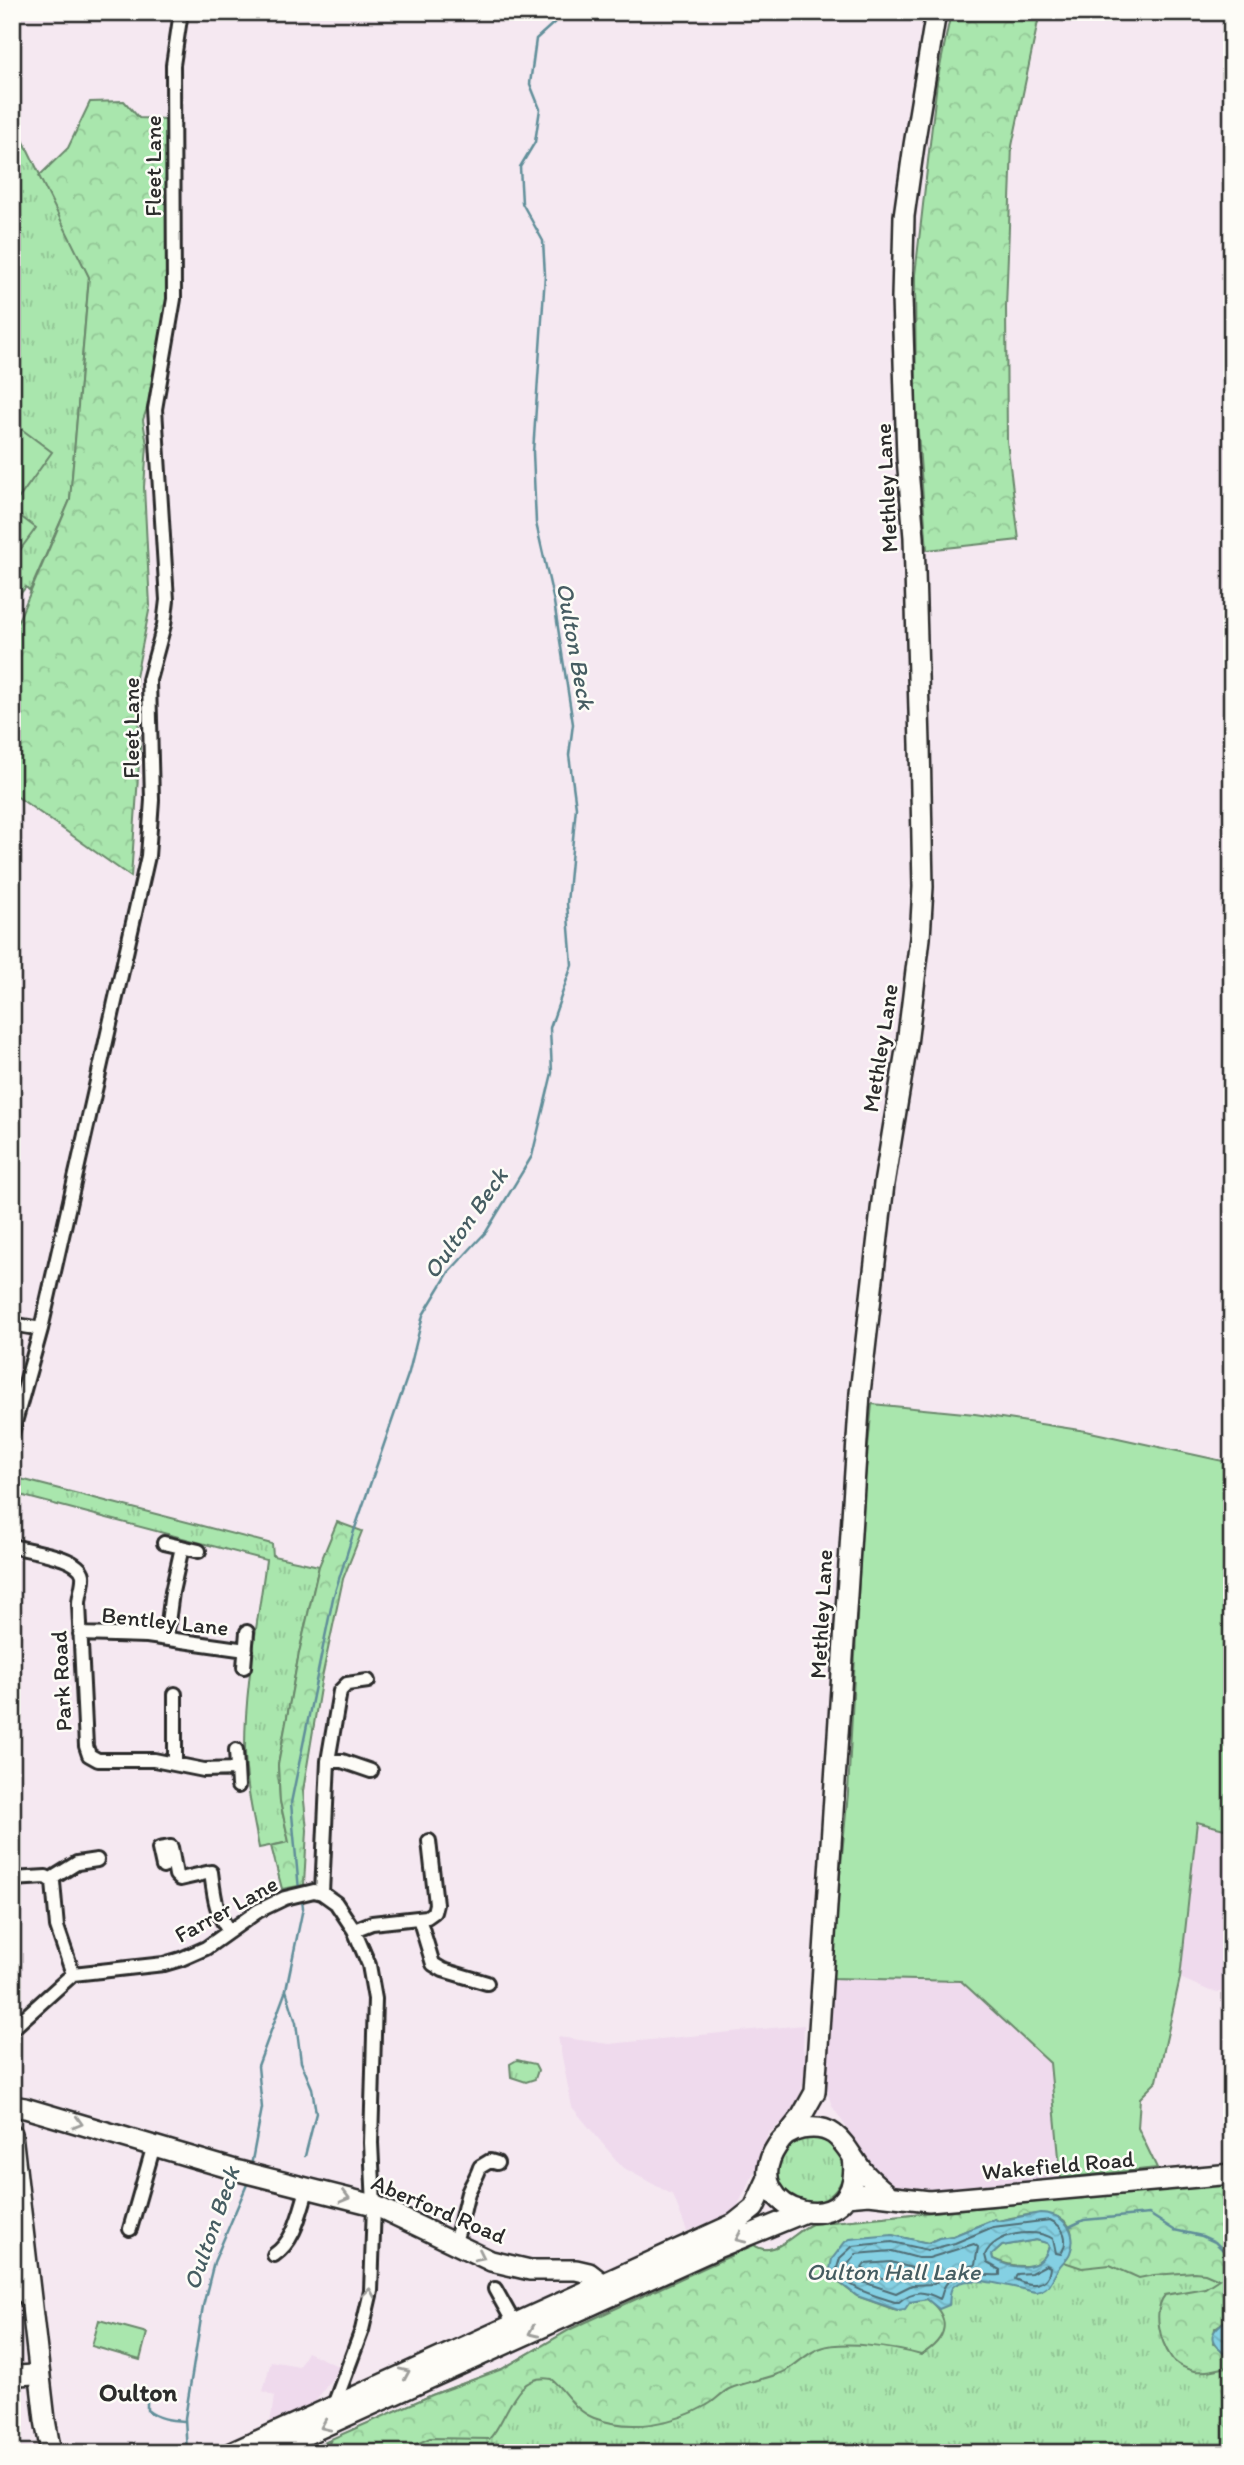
<svg xmlns="http://www.w3.org/2000/svg" width="1244" height="2465" font-family="Itim,sans-serif">
  <defs>
    <pattern id="grass-tufts" width="24" height="20" patternUnits="userSpaceOnUse" patternTransform="scale(1.75)"><rect width="24" height="20" fill="#a9e6ad"/><path d="M3 7l-1-3M5 7V3M7 7l1-3M15 17l-1-3M17 17v-4M19 17l1-3" fill="none" stroke="#92c595"/></pattern>
    <pattern id="forest-crowns" width="20" height="18" patternUnits="userSpaceOnUse" patternTransform="scale(1.75)"><rect width="20" height="18" fill="#a9e6ad"/><path d="M2 6a3 3 0 1 1 6 0M12 15a3 3 0 1 1 6 0" fill="none" stroke="#92c595"/></pattern>
    <pattern id="water-waves" width="16" height="10" patternUnits="userSpaceOnUse" patternTransform="scale(1.75)"><rect width="16" height="10" fill="#84d0e3"/><path d="M0 5q4-4 8 0t8 0" fill="none" stroke="#72b3c3"/></pattern>
  </defs>
  <rect width="100%" height="100%" fill="#f5e8f1"/>
  <filter id="ink" filterUnits="userSpaceOnUse"><feTurbulence type="fractalNoise" baseFrequency=".0143" numOctaves="2"/><feDisplacementMap in="SourceGraphic" scale="14" xChannelSelector="R" yChannelSelector="G"/><feConvolveMatrix kernelMatrix="1 2 1 2 8 2 1 2 1" color-interpolation-filters="sRGB"/></filter>
  <g filter="url(#ink)">
    <path fill="#efdaed" d="M 1197,1821 L 1232,1831 L 1232,1975 L 1228,1993 L 1210,1991 L 1180,1978 Z
      M 830,1978 L 961,1981 L 1050,2063 L 1061,2178 L 926,2191 L 896,2186 L 877,2173 L 832,2106 L 828,2094 L 825,2073 Z
      M 804,2025 L 803,2048 L 807,2066 L 799,2100 L 791,2114 L 768,2134 L 758,2165 L 734,2213 L 687,2231 L 673,2195 L 622,2167 L 572,2107 L 558,2037 L 609,2044 Z
      M 307,2352 L 340,2367 L 311,2408 L 270,2425 L 274,2396 L 263,2391 L 271,2361 L 299,2366 Z"/>
    <path fill="url(#grass-tufts)" stroke="#6a886c" stroke-width="2" d="M 12,117 L 89,276 L 70,500 L 30,591 L 26,587 L 12,603 Z
      M 13,1477 L 272,1544 L 273,1556 L 319,1566 L 299,1653 L 278,1765 L 280,1801 L 289,1842 L 259,1848 C 253,1815 245,1781 245,1747 C 245,1685 258,1622 266,1560 L 12,1493 Z
      M 517,2060 L 535,2064 L 538,2070 L 535,2079 L 526,2082 L 511,2077 L 510,2064 Z
      M 800,2134 L 829,2139 C 834,2146 842,2153 844,2162 C 847,2189 819,2214 793,2199 C 787,2195 782,2188 778,2183 L 778,2154 Z
      M 1232,2183 L 1232,2453 L 301,2453 L 432,2395 L 502,2369 L 571,2329 L 754,2245 C 774,2260 795,2231 812,2224 Z"/>
    <path fill="url(#forest-crowns)" stroke="#6a886c" stroke-width="2" d="M 951,12 L 1040,12 L 1012,146 L 1006,308 L 1007,441 L 1019,540 L 927,550 L 916,407 L 915,275 L 937,82 Z
      M 124,101 L 139,118 L 166,119 L 169,295 L 162,343 L 151,396 L 143,420 L 147,445 L 144,487 L 150,606 L 136,677 L 140,748 L 131,877 L 12,793 L 12,635 L 70,500 L 89,277 L 39,176 L 68,148 L 90,102 Z
      M 337,1522 L 362,1531 L 343,1579 L 321,1682 L 303,1791 L 307,1830 L 304,1885 L 282,1889 L 271,1846 L 289,1842 L 280,1801 L 278,1765 L 299,1653 L 319,1566 Z
      M 1232,2183 L 1232,2316 L 1215,2328 L 1213,2343 L 1232,2361 L 1232,2366 C 1220,2368 1206,2373 1194,2371 C 1186,2369 1175,2364 1171,2357 C 1160,2341 1152,2311 1165,2295 L 1205,2288 L 1219,2279 L 1205,2273 L 1194,2272 L 1154,2275 L 1139,2278 L 1110,2265 L 1082,2268 L 1064,2262 C 1070,2254 1073,2246 1072,2236 C 1069,2203 1018,2216 998,2221 L 995,2219 L 953,2236 L 939,2238 L 928,2243 L 892,2235 L 838,2282 L 857,2296 L 893,2309 L 898,2310 L 910,2302 L 927,2299 C 953,2319 947,2339 921,2355 C 897,2348 844,2340 821,2348 C 807,2352 797,2365 785,2371 C 767,2380 746,2381 729,2389 C 721,2393 715,2401 707,2405 C 674,2424 631,2432 594,2418 C 573,2410 567,2392 551,2379 C 514,2371 507,2422 489,2439 L 430,2438 L 410,2447 L 409,2453 L 325,2453 L 331,2439 L 432,2395 L 502,2369 L 571,2329 L 754,2245 C 774,2260 795,2231 812,2224 Z
      M 1036,2240 L 1047,2243 L 1049,2246 C 1043,2274 1011,2267 993,2259 L 992,2255 L 1002,2246 Z"/>
    <path fill="#a9e6ad" stroke="#6a886c" stroke-width="2" d="M 12,422 L 52,452 L 19,498 L 12,493 Z
      M 12,510 L 36,528 L 12,561 Z
      M 872,1404 L 975,1414 L 1086,1431 L 1232,1463 L 1232,1831 L 1197,1822 L 1180,1978 L 1157,2081 L 1140,2098 L 1138,2128 L 1157,2168 L 1061,2178 L 1050,2063 L 961,1981 L 830,1978 L 848,1793 L 863,1500 Z
      M 99,2320 L 147,2333 L 140,2360 L 92,2346 Z"/>
    <path fill="url(#water-waves)" stroke="#608e99" stroke-width="2" fill-rule="evenodd" d="M 1040,2213 C 1062,2213 1079,2230 1070,2253 C 1068,2258 1064,2261 1060,2266 C 1051,2278 1053,2288 1036,2292 C 1018,2289 965,2271 952,2288 C 949,2293 950,2300 949,2305 L 939,2309 L 927,2299 L 910,2302 L 905,2309 L 898,2310 L 857,2296 L 834,2278 L 830,2269 L 832,2259 L 845,2242 L 850,2239 L 892,2235 L 928,2243 L 939,2238 L 953,2236 L 995,2219 L 998,2221 ZM 1036,2240 L 1047,2243 L 1049,2246 C 1043,2273 1011,2269 993,2259 L 992,2255 L 1002,2246 Z
      M 1232,2316 L 1232,2361 C 1209,2340 1203,2336 1232,2316 Z"/>
    <g fill="none" stroke-linecap="round" stroke-linejoin="round">
      <path stroke="#4f6d75" stroke-width="2" d="M 1050,2220 C 1065,2227 1069,2240 1061,2254 L 1056,2253 L 1053,2239 C 1034,2227 994,2233 985,2255 L 987,2263 L 1000,2270 L 1000,2275 C 983,2277 959,2268 946,2284 C 942,2289 943,2294 940,2299 C 924,2291 914,2289 899,2302 L 895,2302 C 874,2295 847,2290 837,2268 L 840,2258 L 853,2246 L 892,2242 L 928,2250 L 955,2243 L 993,2227 Z
        M 974,2244 L 978,2247 L 975,2265 L 950,2270 L 934,2284 L 912,2285 L 896,2293 L 863,2282 L 846,2267 L 856,2254 L 892,2251 L 918,2258 L 929,2258 Z
        M 891,2262 L 912,2268 L 914,2272 C 896,2280 879,2283 862,2268 L 865,2264 Z
        M 1046,2265 L 1050,2267 C 1049,2287 1030,2287 1015,2279 L 1017,2274 L 1031,2273 Z"/>
      <path stroke="#608e99" stroke-width="2.5" d="M 299,1890 L 291,1803 L 333,1598 L 354,1531 L 409,1372 L 423,1315 L 449,1272 L 486,1232 L 532,1156 L 552,1073 L 550,1028 L 572,965 L 567,903 L 576,807 L 569,755 L 573,724 L 554,602 L 536,523 L 533,452 L 545,275 L 543,241 L 522,203 L 520,167 L 535,142 L 540,109 L 530,84 L 536,39 L 566,12
        M 286,1990 L 296,2023 L 301,2062 L 312,2088 L 316,2113 L 305,2156
        M 251,2166 L 262,2108 L 258,2066 L 286,1990 L 303,1908 L 302,1900
        M 1069,2227 L 1084,2220 L 1149,2214 L 1174,2230 L 1202,2236 L 1215,2242 L 1232,2259
        M 120,2389 L 142,2393 L 147,2398 L 147,2410 C 158,2419 170,2420 184,2421
        M 187,2453 L 185,2418 L 203,2306 L 214,2262 L 248,2182"/>
      <defs>
        <path id="street" d="M 12,1324 L 41,1329
          M 12,1433 L 41,1329 L 148,856 L 152,800 L 149,680 L 164,625 L 167,600 L 155,409 L 174,299 L 173,65 L 181,12
          M 164,1543 L 199,1551
          M 12,1546 C 29,1551 79,1556 83,1575 C 84,1585 79,1594 79,1604 L 86,1746 L 89,1755 L 98,1760 L 154,1760 L 204,1770 L 237,1769
          M 80,1634 L 147,1636 L 246,1650
          M 166,1638 L 172,1592 L 182,1547
          M 244,1667 L 247,1632
          M 175,1694 L 175,1763
          M 236,1750 L 238,1786
          M 328,1761 L 342,1761 L 371,1771
          M 163,1867 L 159,1849 L 171,1847 L 176,1875 L 180,1879 L 211,1872 C 214,1894 215,1912 229,1931
          M 12,1879 L 46,1877 L 53,1882 L 57,1927 L 73,1974
          M 51,1879 L 77,1863 L 97,1860
          M 322,1893 L 328,1761 L 340,1691 L 347,1684 L 368,1681
          M 419,1918 L 433,1964 L 443,1970 L 487,1983
          M 354,1930 L 372,1923 L 427,1917 L 434,1912 L 436,1904 L 429,1841
          M 12,2029 L 73,1974 L 164,1964 L 181,1959 L 206,1948 L 258,1911 L 285,1898 L 314,1891 L 322,1893 L 336,1903 L 354,1930 L 369,1965 L 375,1999 L 371,2143 L 374,2205 L 371,2291 L 362,2330 L 334,2405
          M 130,2229 L 154,2145
          M 454,2243 C 461,2227 463,2211 468,2193 C 471,2185 477,2177 480,2167 L 490,2161 L 497,2163
          M 274,2255 C 296,2240 300,2211 308,2187
          M 12,2281 L 19,2294 L 32,2301
          M 495,2289 L 514,2323"/>
        <path id="secondary" d="M 12,2376 L 40,2374"/>
        <path id="primary" d="M 12,2106 L 25,2108 L 239,2171 L 374,2205 L 491,2261 L 530,2270 L 576,2270 L 589,2273 L 602,2283
          M 12,2134 L 45,2420 L 51,2453
          M 788,2134 L 800,2119 L 815,2092 L 860,1393 L 884,1184 L 907,1044 L 920,938 L 923,887 L 920,744 L 914,537 L 907,458 L 902,298 L 904,216 L 914,145 L 936,12
          M 853,2157 C 865,2249 732,2213 777,2146 C 783,2136 791,2131 802,2129 C 838,2122 845,2148 862,2170 C 870,2180 880,2188 890,2196
          M 846,2196 L 869,2194 L 929,2201 L 1232,2174
          M 231,2453 L 734,2224 L 754,2208 L 768,2178
          M 265,2453 L 717,2248 L 803,2213"/>
      </defs>
      <use href="#street" stroke="#2b2b2b" stroke-width="18"/>
      <use href="#secondary" stroke="#2b2b2b" stroke-width="23"/>
      <use href="#primary" stroke="#2b2b2b" stroke-width="24"/>
      <use href="#street" stroke="#fdfcf7" stroke-width="12"/>
      <use href="#secondary" stroke="#fdfcf7" stroke-width="18"/>
      <use href="#primary" stroke="#fdfcf7" stroke-width="19"/>
    </g>
    <defs><path id="oneway-chevron" d="M-2-3.5L2.5 0L-2 3.5" fill="none" stroke-width="1.6" stroke-linecap="round" stroke-linejoin="round" transform="scale(1.75)"/></defs>
    <g stroke="#9e9e9b">
      <use href="#oneway-chevron" transform="translate(78 2123) rotate(16)"/>
      <use href="#oneway-chevron" transform="translate(345 2197) rotate(15)"/>
      <use href="#oneway-chevron" transform="translate(740 2238) rotate(156)"/>
      <use href="#oneway-chevron" transform="translate(480 2256) rotate(26)"/>
      <use href="#oneway-chevron" transform="translate(369 2293) rotate(-81)"/>
      <use href="#oneway-chevron" transform="translate(533 2332) rotate(156)"/>
      <use href="#oneway-chevron" transform="translate(405 2373) rotate(-24)"/>
      <use href="#oneway-chevron" transform="translate(325 2426) rotate(156)"/>
    </g>
  </g>
  <g text-anchor="middle" dominant-baseline="central" stroke-width="5" stroke-linejoin="round" paint-order="stroke">
    <g font-size="23" fill="#2b2b2b" stroke="#fdfcf7">
      <text transform="translate(153 166) rotate(-90)">Fleet Lane</text>
      <text transform="translate(886 488) rotate(-93)">Methley Lane</text>
      <text transform="translate(131 728) rotate(-90)">Fleet Lane</text>
      <text transform="translate(880 1048) rotate(-81)">Methley Lane</text>
      <text transform="translate(821 1614) rotate(-87)">Methley Lane</text>
      <text transform="translate(165 1621) rotate(6)">Bentley Lane</text>
      <text transform="translate(61 1681) rotate(-93)">Park Road</text>
      <text transform="translate(226 1909) rotate(-29)">Farrer Lane</text>
      <text transform="translate(1058 2165) rotate(-5)">Wakefield Road</text>
      <text transform="translate(439 2209) rotate(23)">Aberford Road</text>
    </g>
    <g font-size="24" font-style="italic" fill="#465d62" stroke="#fdfcf7">
      <text transform="translate(576 646) rotate(80)">Oulton Beck</text>
      <text transform="translate(465 1223) rotate(-55)">Oulton Beck</text>
      <text transform="translate(211 2228) rotate(-71)">Oulton Beck</text>
      <text x="893" y="2271">Oulton Hall Lake</text>
    </g>
    <g font-size="26" font-weight="bold" fill="#2b2b2b" stroke="#fdfcf7">
      <text x="138" y="2392">Oulton</text>
    </g>
  </g>
  <rect width="1244" height="2465" fill="none" stroke="#fdfcf7" stroke-width="42"/>
  <rect x="21" y="21" width="1202" height="2423" fill="none" stroke="#2b2b2b" stroke-width="2.5" filter="url(#ink)"/>
</svg>
